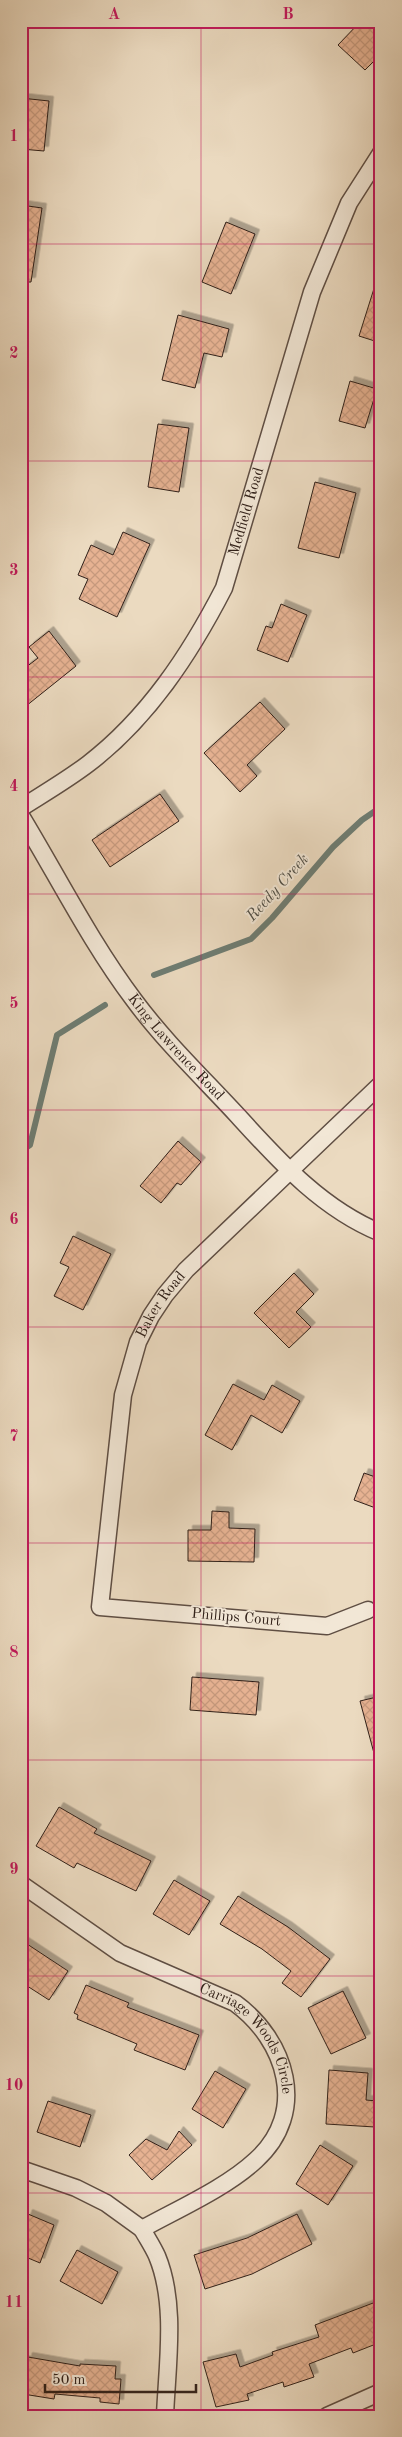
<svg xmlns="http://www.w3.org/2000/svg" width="402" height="2437" font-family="'Old Standard TT',serif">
  <defs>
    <pattern id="building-cross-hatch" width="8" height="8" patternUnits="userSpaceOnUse" patternTransform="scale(1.25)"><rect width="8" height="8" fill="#e6b292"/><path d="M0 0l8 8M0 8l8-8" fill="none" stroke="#c6997d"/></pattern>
    <filter id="shadow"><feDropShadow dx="4.5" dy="-4.5" stdDeviation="0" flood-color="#0004"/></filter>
  </defs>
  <rect width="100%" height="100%" fill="#ebdac0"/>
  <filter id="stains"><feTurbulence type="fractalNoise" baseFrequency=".004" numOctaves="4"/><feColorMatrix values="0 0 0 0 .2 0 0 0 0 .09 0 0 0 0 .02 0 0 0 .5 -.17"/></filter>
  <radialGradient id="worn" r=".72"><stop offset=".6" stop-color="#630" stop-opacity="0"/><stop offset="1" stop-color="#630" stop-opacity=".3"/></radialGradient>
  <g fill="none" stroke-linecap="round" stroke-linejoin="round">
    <path stroke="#6e7d73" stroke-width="6" d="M 154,975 L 251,939 L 272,918 L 333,847 L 362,820 L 381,807
      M 21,1151 L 30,1145 L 57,1035 L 105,1005"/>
  </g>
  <path fill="url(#building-cross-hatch)" stroke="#302019" filter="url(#shadow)" d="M 361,21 L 381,21 L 381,54 L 365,70 L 338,45 Z
    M 21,98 L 49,101 L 44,151 L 21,149 Z
    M 21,205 L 42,208 L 31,282 L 21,282 Z
    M 226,222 L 255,234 L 231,294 L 202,282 Z
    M 377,279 L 381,280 L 381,343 L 359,336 Z
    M 178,315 L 229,329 L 222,357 L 204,353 L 195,388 L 162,380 Z
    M 350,381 L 377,389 L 365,428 L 339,421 Z
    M 158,424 L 189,428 L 179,492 L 148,487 Z
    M 315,482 L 356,493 L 339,558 L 298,548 Z
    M 123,532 L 150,544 L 117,617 L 79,599 L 88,579 L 78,575 L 91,545 L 113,555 Z
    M 281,604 L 307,615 L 288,662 L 257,650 L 266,626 L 272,628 Z
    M 49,631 L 76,666 L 21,710 L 21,671 L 38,658 L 29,647 Z
    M 260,702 L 285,729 L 247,765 L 257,776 L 240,792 L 204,753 Z
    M 160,794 L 179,821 L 110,867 L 92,840 Z
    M 178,1141 L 201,1162 L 181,1185 L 177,1183 L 161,1203 L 140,1186 Z
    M 73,1236 L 111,1254 L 83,1310 L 54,1296 L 69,1267 L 60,1263 Z
    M 294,1273 L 314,1294 L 296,1312 L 311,1327 L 289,1348 L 254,1313 Z
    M 233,1384 L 264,1400 L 272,1385 L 300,1401 L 282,1433 L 251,1415 L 232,1450 L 205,1435 Z
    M 364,1473 L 381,1479 L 381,1510 L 354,1500 Z
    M 212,1511 L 229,1512 L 229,1528 L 255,1529 L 254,1562 L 188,1561 L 188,1530 L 211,1530 Z
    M 192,1677 L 259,1682 L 256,1715 L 190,1710 Z
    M 381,1696 L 381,1756 L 375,1757 L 360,1701 Z
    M 59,1807 L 97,1829 L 94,1833 L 151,1861 L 136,1891 L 77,1863 L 74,1868 L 36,1846 Z
    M 174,1880 L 210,1901 L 189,1935 L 153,1914 Z
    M 238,1896 L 288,1927 L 330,1959 L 301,1997 L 282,1983 L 291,1971 L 262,1949 L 220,1924 Z
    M 21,1940 L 68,1971 L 49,2000 L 21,1982 Z
    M 86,1985 L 129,2003 L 127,2007 L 199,2035 L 185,2070 L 134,2050 L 137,2044 L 77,2019 L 78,2015 L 74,2013 Z
    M 343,1991 L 366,2038 L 331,2054 L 308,2008 Z
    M 329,2070 L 368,2073 L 366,2100 L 377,2101 L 375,2127 L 326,2124 Z
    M 215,2071 L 246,2089 L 223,2128 L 192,2109 Z
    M 48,2101 L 91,2115 L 80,2147 L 37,2132 Z
    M 179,2131 L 192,2145 L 152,2180 L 129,2155 L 146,2139 L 167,2150 Z
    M 320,2145 L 353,2166 L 328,2205 L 296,2184 Z
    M 28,2214 L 54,2225 L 40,2263 L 21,2255 L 21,2218 L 26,2220 Z
    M 297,2214 L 312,2244 L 252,2274 L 205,2289 L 194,2255 L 247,2238 Z
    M 77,2250 L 118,2272 L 102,2304 L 60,2281 Z
    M 381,2300 L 381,2342 L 353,2353 L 351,2348 L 309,2364 L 314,2377 L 284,2387 L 283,2382 L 247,2394 L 249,2400 L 216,2407 L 203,2362 L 236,2354 L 240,2367 L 273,2355 L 272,2352 L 319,2337 L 315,2325 Z
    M 28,2357 L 80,2366 L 80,2364 L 116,2366 L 115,2379 L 121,2379 L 119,2404 L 100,2402 L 100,2398 L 55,2394 L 54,2399 L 23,2394 L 24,2391 L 21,2390 L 21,2360 L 27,2361 Z"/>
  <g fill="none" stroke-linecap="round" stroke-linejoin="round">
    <defs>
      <g id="minor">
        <path id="s1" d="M 21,808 C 43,794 67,780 88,764 C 148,718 190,654 224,588 L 312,292 L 349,203 L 381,153"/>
        <path id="s2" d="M 21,816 C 58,877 91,943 134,1000 C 165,1042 203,1078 238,1116 C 280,1162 322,1209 381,1233"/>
        <path id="s3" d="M 368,1610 L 327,1626 L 100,1607 L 123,1395 L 138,1342 L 151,1316 L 165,1295 L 186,1270 L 381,1084"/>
        <path id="s4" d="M 21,1884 L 120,1953 L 235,2003 C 286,2040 309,2112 256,2160 C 226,2188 178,2209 142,2229 L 106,2203 L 76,2188 L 21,2169"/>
        <path d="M 142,2229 C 147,2238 153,2247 157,2256 C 177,2304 167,2365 165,2416"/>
        <path d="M 327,2416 L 381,2392"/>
      </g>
    </defs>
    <use href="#minor" stroke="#5f4e43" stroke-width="19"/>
    <use href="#minor" stroke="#f2e7d6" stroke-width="16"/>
  </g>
  <path fill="none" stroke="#c2185b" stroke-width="1" stroke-opacity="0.55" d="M 201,21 L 201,2416M 21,244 L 381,244M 21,461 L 381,461M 21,677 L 381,677M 21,894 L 381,894M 21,1110 L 381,1110M 21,1327 L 381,1327M 21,1543 L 381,1543M 21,1760 L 381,1760M 21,1976 L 381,1976M 21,2193 L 381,2193"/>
  <g text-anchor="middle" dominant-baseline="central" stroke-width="4" stroke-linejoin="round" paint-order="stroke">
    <g font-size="15" fill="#302019" stroke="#f2e7d6">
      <text stroke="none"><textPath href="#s1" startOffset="384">Medfield Road</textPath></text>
      <text stroke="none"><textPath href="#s2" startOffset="279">King Lawrence Road</textPath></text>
      <text stroke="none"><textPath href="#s3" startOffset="584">Baker Road</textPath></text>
      <text transform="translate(236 1618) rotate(5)">Phillips Court</text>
      <text stroke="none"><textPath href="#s4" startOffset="281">Carriage Woods Circle</textPath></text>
    </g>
    <g font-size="16" font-style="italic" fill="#4f4e46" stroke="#f2e7d6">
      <text transform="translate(278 888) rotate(-48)">Reedy Creek</text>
    </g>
  </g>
  <rect width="402" height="2437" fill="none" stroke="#ebdac0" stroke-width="55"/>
  <path d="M45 2384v8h151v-8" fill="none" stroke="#302019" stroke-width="2.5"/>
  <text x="52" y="2384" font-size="15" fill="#302019" stroke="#f2e7d6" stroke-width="4" paint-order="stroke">50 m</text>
  <rect x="28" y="28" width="346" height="2382" fill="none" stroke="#c2185b" stroke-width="2"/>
  <g font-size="16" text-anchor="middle" font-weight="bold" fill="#c2185b">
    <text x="114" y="19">A</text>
    <text x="288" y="19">B</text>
    <text x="14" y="141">1</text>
    <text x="14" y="358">2</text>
    <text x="14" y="575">3</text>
    <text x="14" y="791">4</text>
    <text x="14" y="1008">5</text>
    <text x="14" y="1224">6</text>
    <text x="14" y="1441">7</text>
    <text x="14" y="1657">8</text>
    <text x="14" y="1874">9</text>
    <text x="14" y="2090">10</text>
    <text x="14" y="2307">11</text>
  </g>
  <rect width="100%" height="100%" filter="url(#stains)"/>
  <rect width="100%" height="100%" fill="url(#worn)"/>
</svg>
